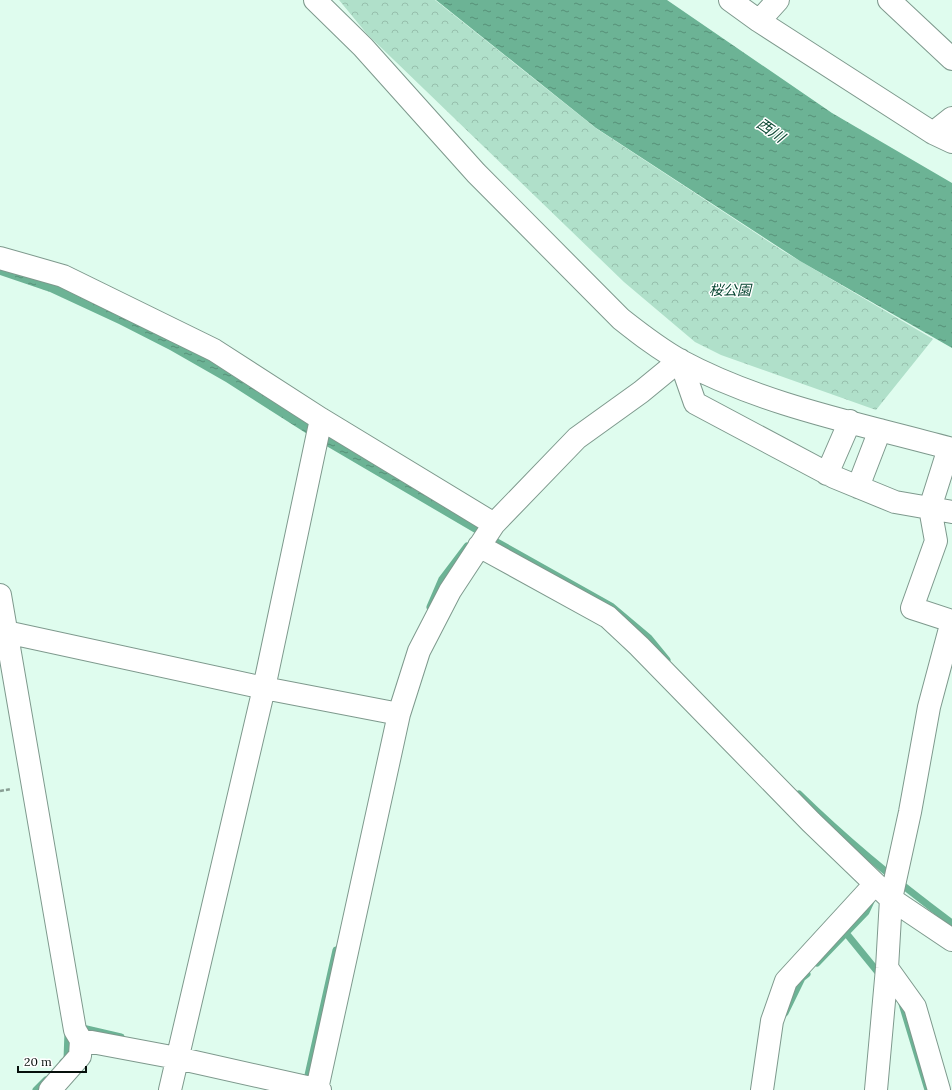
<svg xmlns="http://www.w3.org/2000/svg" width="952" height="1090" font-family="Lora,'Noto Sans JP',serif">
  <defs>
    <pattern id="park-crowns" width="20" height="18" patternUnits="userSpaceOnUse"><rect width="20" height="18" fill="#b0e0ca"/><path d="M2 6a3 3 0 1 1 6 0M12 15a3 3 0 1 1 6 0" fill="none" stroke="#96bfac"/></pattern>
    <pattern id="water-ripples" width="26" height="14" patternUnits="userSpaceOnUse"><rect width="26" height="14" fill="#6cb395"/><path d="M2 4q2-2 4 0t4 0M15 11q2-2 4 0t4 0" fill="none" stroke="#579078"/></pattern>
  </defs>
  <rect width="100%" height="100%" fill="#dffcee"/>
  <path fill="url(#park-crowns)" d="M 339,0 L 435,0 L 597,129 L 783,251 L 933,339 L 876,410 L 721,355 L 695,342 L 624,282 L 367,34 Z"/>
  <path fill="url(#water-ripples)" d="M 436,0 L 667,0 L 832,113 L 952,183 L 952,348 L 800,261 L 596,128 Z
    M 0,262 L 52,278 L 158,328 L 482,528 L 480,536 L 323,444 L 226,382 L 170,350 L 119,324 L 50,292 L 0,275 Z"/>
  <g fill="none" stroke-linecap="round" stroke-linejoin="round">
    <path stroke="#6cb395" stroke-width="7" d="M 488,537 L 611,606 L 649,638 L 667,660
      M 430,607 L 442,579 L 467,546
      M 799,794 C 847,841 898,883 952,923
      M 846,933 L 881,976
      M 817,963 L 866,912 L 872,899
      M 902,1004 L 928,1090
      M 785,1013 L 802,978 L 807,974
      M 78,1027 L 121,1037
      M 63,1062 L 67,1059 L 68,1032
      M 306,1084 L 336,950
      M 36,1090 L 46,1080"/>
    <defs>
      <path id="minor" d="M 315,0 L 363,47 L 476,173 L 621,319 C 640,334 659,349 681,361 C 765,406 861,424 952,449
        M 730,0 L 759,21 L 933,133 L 952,142
        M 889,0 L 952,59
        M 759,21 L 778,0
        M 933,133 L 952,118
        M 0,258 L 63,276 L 214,350 L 321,419 L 494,524
        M 949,448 L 930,508 L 936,541 L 912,608 L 952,621
        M 827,474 L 850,421
        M 858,487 L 880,430
        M 479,546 L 608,617 L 639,646 L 811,822 L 891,899 L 952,940
        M 0,595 L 75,1030 L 81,1040 L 80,1056 L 50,1090
        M 6,632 L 264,688 L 399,714
        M 887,968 L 915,1007 L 939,1090
        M 81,1040 L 177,1058 L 320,1090
        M 317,1089 L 399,714 L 419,651 L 450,591 L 494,524 L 577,438 L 641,392 L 680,360 L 695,403 L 834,477 L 895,502 L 952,512
        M 170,1090 L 264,688 L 321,419
        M 762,1090 L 772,1021 L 786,981 L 875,884
        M 876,1090 L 887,968 L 891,899 L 910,812 L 929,707 L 952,621"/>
    </defs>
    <use href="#minor" stroke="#7e998d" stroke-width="24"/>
    <path stroke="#899e94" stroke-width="2.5" stroke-dasharray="4 2" stroke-linecap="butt" d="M 0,791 L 11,789"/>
    <use href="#minor" stroke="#fff" stroke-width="22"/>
  </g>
  <g text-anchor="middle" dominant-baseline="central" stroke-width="3" stroke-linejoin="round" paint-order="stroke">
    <g font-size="14" font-style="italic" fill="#064430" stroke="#fff">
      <text x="730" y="290">桜公園</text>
    </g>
    <g font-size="15" font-style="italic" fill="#104b37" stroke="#fff">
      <text transform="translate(771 130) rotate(35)">西川</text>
    </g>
  </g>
  <path d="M18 1066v6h68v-6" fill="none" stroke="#07100c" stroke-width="2"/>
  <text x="24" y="1066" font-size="12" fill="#07100c" stroke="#ffffff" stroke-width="3" paint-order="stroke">20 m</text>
</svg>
